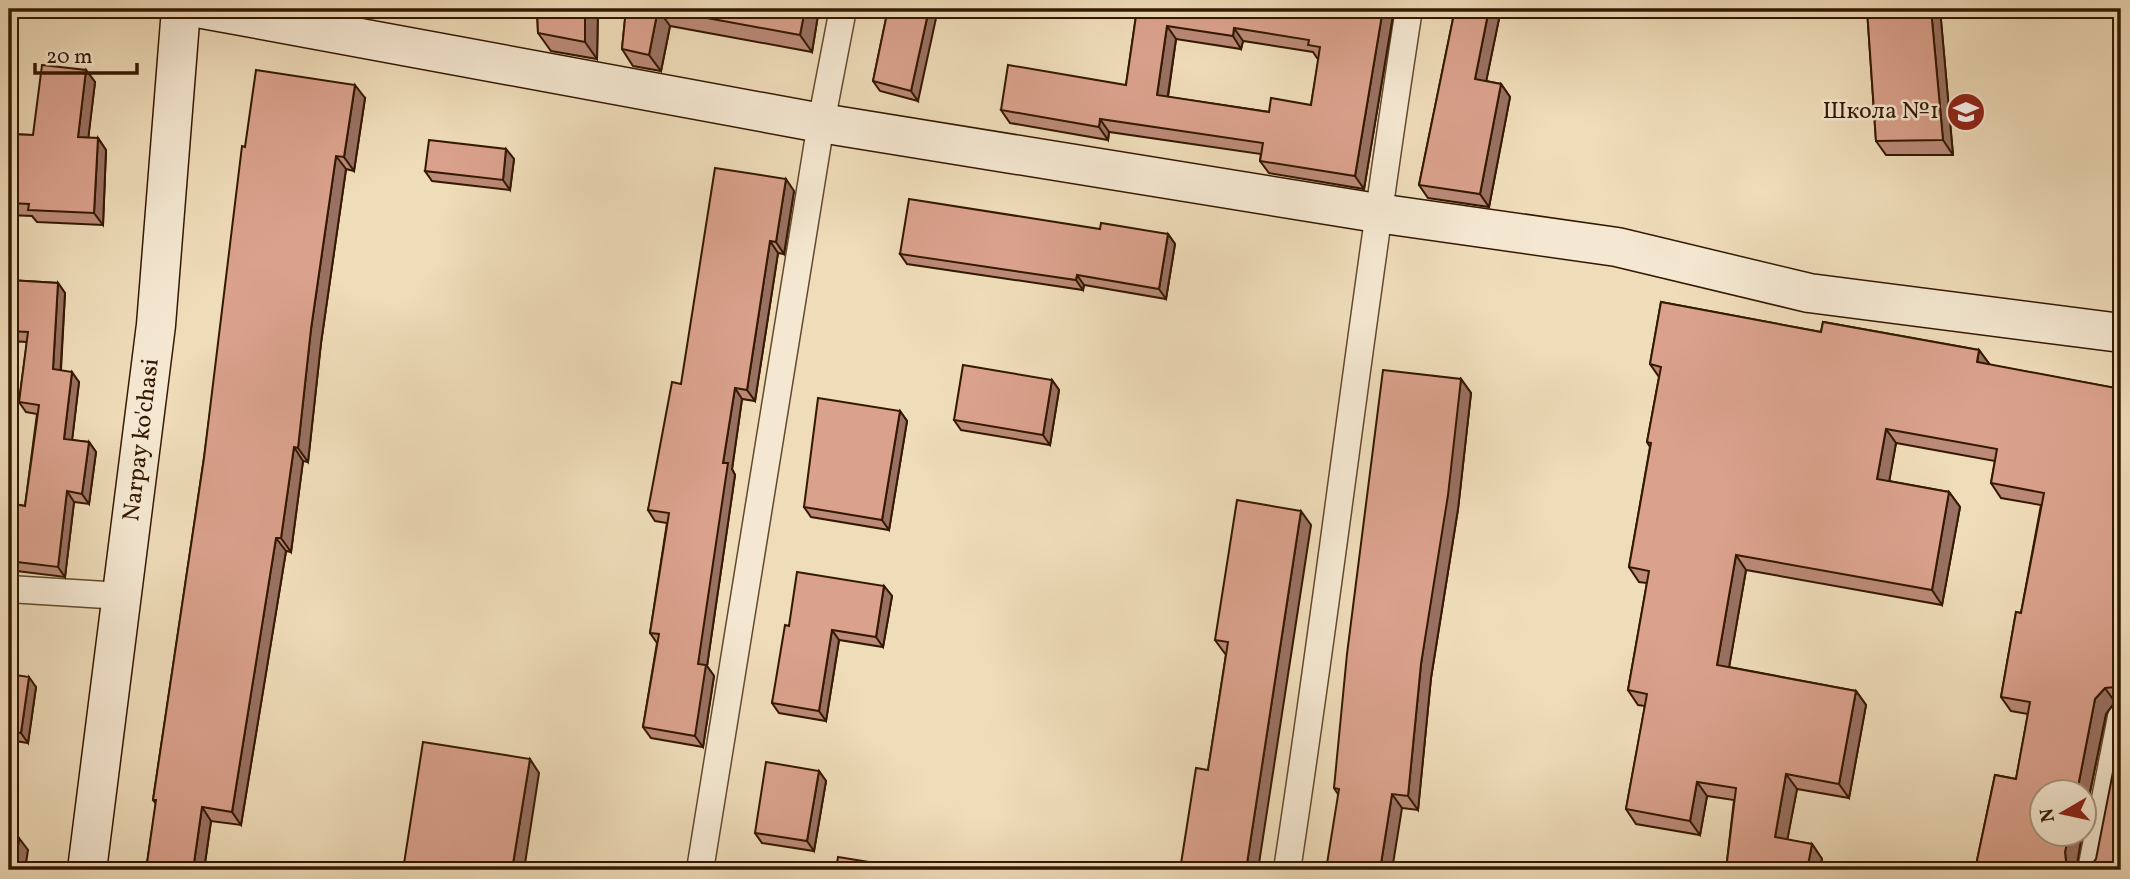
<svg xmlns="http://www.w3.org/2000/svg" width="2130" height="879" font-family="Vollkorn,serif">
  <rect width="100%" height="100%" fill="#efdcb9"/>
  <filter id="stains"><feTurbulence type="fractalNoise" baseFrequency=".00286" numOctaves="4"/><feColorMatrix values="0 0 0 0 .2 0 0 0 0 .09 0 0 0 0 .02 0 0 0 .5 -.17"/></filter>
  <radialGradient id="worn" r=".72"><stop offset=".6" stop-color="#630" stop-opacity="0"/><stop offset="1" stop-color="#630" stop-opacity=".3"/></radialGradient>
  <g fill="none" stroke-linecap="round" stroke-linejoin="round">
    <defs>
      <path id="street" d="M 9,589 L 122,596
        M 700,870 L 821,123 L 843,9
        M 1287,870 C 1331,583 1364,295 1409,9
        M 2091,870 L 2121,717"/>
      <path id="secondary" d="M 203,9 L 821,123 L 1377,213 L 1617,247 L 1809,293 L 2121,333
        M 87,870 L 156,325 L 181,9"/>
    </defs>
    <use href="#street" stroke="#63492e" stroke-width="29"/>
    <use href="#secondary" stroke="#341800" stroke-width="41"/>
    <use href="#street" stroke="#f5e8d2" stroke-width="26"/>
    <use href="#secondary" stroke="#f5e8d2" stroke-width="38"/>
  </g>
  <path fill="#bb8a78" stroke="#341800" stroke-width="2" fill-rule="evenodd" d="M 537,9 L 598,9 L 597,59 L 551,51 L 538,33 Z
    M 626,9 L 819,9 L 812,52 L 670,26 L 661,71 L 633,66 L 622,49 Z
    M 888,9 L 918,101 L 880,91 L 873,81 Z
    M 1137,9 L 1394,9 L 1364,189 L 1269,173 L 1260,161 L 1261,154 L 1109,132 L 1108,140 L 1010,123 L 1001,110 L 1126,85 ZM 1176,39 L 1241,49 L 1243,41 L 1313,52 L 1317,58 L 1319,58 L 1311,105 L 1269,112 L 1168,97 Z
    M 1455,9 L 1501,9 L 1486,81 L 1501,84 L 1510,97 L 1489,207 L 1428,198 L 1419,185 Z
    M 1867,9 L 1940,9 L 1953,155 L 1886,155 L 1876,141 Z
    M 86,70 L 95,82 L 88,138 L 98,138 L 106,150 L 103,225 L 37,222 L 32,216 L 9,215 L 9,134 L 33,135 Z
    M 365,98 L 354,171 L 346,169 L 321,343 L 308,462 L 303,461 L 291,552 L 286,551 L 241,825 L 211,821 L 204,870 L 146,870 L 156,804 L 153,800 L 204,458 L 245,147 Z
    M 506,149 L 514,159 L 510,190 L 432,181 L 425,171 Z
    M 794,191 L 784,254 L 778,253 L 755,401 L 742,399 L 732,469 L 735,475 L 707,666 L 714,676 L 703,747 L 651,738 L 643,727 L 657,643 L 650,633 L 667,523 L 655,521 L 648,510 L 681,384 Z
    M 1100,229 L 1168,234 L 1175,244 L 1166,299 L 1084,285 L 1083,290 L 907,264 L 900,254 Z
    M 9,280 L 58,283 L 65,293 L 61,370 L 79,382 L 72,440 L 89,442 L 96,452 L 89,504 L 74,502 L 65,577 L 9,570 L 9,503 L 25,506 L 37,414 L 26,412 L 19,402 L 27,342 L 9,341 Z
    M 1661,302 L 1821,332 L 1823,322 L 1979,350 L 1990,365 L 2121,389 L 2121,702 L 2115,702 L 2106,714 L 2084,821 L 2084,792 L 2042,792 L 2042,834 L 2082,834 L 2076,867 L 2077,870 L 1975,870 L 1995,775 L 2016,779 L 2028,714 L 2011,711 L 2001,697 L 2016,612 L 2021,613 L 2041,505 L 2001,498 L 1991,483 L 1995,461 L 1896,443 L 1889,481 L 1949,492 L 1960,507 L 1942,605 L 1746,570 L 1729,667 L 1856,691 L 1866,705 L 1849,798 L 1797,789 L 1787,840 L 1812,844 L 1822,859 L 1820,870 L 1726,870 L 1734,800 L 1707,796 L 1700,835 L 1636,824 L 1626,809 L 1645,706 L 1638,705 L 1628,690 L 1647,583 L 1639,582 L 1629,567 L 1650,447 L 1647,442 L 1659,377 L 1650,364 Z
    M 1461,379 L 1471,393 L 1458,509 L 1431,678 L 1418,810 L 1402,808 L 1338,794 L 1334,788 Z
    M 1052,380 L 1059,390 L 1050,445 L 961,430 L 954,420 Z
    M 900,411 L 907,421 L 889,530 L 811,517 L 804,507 Z
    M 1311,525 L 1208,770 L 1226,655 L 1215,640 Z
    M 884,586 L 892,596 L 883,647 L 839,640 L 826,721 L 779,713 L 772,703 L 789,626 Z
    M 9,674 L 36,687 L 28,743 L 9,740 Z
    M 819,771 L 826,781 L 814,851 L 762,843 L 755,833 Z"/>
  <path fill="#997162" stroke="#341800" stroke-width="2" d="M 585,9 L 598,9 L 597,59 L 585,42 Z
    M 658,9 L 670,26 L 661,71 L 649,55 Z
    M 805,9 L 819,9 L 812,52 L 800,35 Z
    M 929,9 L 938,9 L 918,101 L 911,91 Z
    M 1383,9 L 1394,9 L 1364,189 L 1355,176 Z
    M 1489,9 L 1501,9 L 1484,92 L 1475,79 Z
    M 1931,9 L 1940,9 L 1953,155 L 1943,140 Z
    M 1167,26 L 1176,39 L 1166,108 L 1157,95 Z
    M 1234,28 L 1243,41 L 1241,49 L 1233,36 Z
    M 86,70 L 95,82 L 87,149 L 78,137 Z
    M 1501,84 L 1510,97 L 1489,207 L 1480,194 Z
    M 355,85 L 365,98 L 354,171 L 344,157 Z
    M 1100,119 L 1109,132 L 1108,140 L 1099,127 Z
    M 98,138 L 106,150 L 103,225 L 94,213 Z
    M 506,149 L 514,159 L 510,190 L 503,180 Z
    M 336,156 L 346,169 L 321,343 L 308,462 L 298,448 L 311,329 Z
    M 786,179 L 794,191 L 784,254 L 776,242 Z
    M 1168,234 L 1175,244 L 1166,299 L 1159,289 Z
    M 770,241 L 778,253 L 755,401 L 747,390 Z
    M 1077,275 L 1084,285 L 1083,290 L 1076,280 Z
    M 58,283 L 65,293 L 60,379 L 53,369 Z
    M 1979,350 L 1990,365 L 1977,362 Z
    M 72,372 L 79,382 L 71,449 L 64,439 Z
    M 1461,379 L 1471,393 L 1458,509 L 1431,678 L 1418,810 L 1408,796 L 1421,664 Z
    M 1052,380 L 1059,390 L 1050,445 L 1043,435 Z
    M 735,388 L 742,399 L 732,469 L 735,475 L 707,666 L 714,676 L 703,747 L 695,736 L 698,664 L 723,463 Z
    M 900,411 L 907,421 L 889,530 L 882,520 Z
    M 1886,429 L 1896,443 L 1887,494 L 1877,479 Z
    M 89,442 L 96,452 L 89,504 L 82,494 Z
    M 294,447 L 303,461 L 291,552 L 281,538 Z
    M 67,491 L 74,502 L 65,577 L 58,567 Z
    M 1949,492 L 1960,507 L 1942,605 L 1932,590 Z
    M 1301,511 L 1311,525 L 1258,870 L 1246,870 Z
    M 276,538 L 286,551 L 241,825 L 232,812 Z
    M 1736,555 L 1746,570 L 1727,679 L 1717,665 Z
    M 884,586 L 892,596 L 883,647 L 876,637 Z
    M 832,630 L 839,640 L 826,721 L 819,711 Z
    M 29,677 L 36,687 L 28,743 L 21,733 Z
    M 2105,688 L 2115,702 L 2106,714 L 2084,821 L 2084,792 L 2077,792 L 2095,699 Z
    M 1856,691 L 1866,705 L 1849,798 L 1839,784 Z
    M 530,759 L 539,773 L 524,870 L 512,870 Z
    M 819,771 L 826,781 L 814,851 L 807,841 Z
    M 1786,774 L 1797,789 L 1785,852 L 1775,837 Z
    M 1697,782 L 1707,796 L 1700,835 L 1690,821 Z
    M 1392,794 L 1402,808 L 1392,870 L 1380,870 Z
    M 202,807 L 211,821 L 204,870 L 193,870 Z
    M 2069,834 L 2082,834 L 2076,870 L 2066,861 L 2065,852 Z
    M 19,838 L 28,850 L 25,870 L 15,870 Z
    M 1812,844 L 1822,859 L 1820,870 L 1807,870 Z"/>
  <path fill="#daa18c" stroke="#341800" stroke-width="2" fill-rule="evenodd" d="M 537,9 L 585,9 L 585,42 L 538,33 Z
    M 626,9 L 805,9 L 800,35 L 658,9 L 649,55 L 622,49 Z
    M 888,9 L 929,9 L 911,91 L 873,81 Z
    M 1137,9 L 1383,9 L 1355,176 L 1260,161 L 1263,143 L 1100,119 L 1099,127 L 1001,110 L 1008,65 L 1126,85 ZM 1167,26 L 1233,36 L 1234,28 L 1309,40 L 1308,45 L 1320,47 L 1311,105 L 1271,98 L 1269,112 L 1157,95 Z
    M 1455,9 L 1489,9 L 1475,79 L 1501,84 L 1480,194 L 1419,185 Z
    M 1867,9 L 1931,9 L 1943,140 L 1876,141 Z
    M 42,65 L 86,70 L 78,137 L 98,138 L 94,213 L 28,210 L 29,204 L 9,203 L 9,134 L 33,135 Z
    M 256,70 L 355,85 L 344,157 L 336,156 L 311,329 L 298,448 L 294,447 L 281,538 L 276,538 L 232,812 L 202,807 L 193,870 L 146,870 L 156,800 L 153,800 L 204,458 L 242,146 L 245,147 Z
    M 429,140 L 506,149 L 503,180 L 425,171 Z
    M 715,168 L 786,179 L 776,242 L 770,241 L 747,390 L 735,388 L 723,463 L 728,463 L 698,664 L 706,665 L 695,736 L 643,727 L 659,634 L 650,633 L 669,513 L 648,510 L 672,382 L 681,384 Z
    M 909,199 L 1100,229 L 1101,223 L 1168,234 L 1159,289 L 1077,275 L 1076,280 L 900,254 Z
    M 9,280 L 58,283 L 53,369 L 72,372 L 64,439 L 89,442 L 82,494 L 67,491 L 58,567 L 9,561 L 9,503 L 25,506 L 39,405 L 19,402 L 28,332 L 9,331 Z
    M 1661,302 L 1821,332 L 1823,322 L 1979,350 L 1977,362 L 2121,389 L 2121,693 L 2115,687 L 2105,688 L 2095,699 L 2077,792 L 2042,792 L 2042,834 L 2069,834 L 2065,852 L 2066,861 L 2077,870 L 1975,870 L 1995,775 L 2016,779 L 2030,702 L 2001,697 L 2016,612 L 2021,613 L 2044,493 L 1991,483 L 1997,449 L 1886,429 L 1877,479 L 1949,492 L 1932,590 L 1736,555 L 1717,665 L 1856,691 L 1839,784 L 1786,774 L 1775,837 L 1812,844 L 1807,870 L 1726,870 L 1736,788 L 1697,782 L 1690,821 L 1626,809 L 1647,694 L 1628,690 L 1649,571 L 1629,567 L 1651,443 L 1647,442 L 1661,367 L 1650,364 Z
    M 963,365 L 1052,380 L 1043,435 L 954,420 Z
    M 1383,370 L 1461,379 L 1448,495 L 1421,664 L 1408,796 L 1392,794 L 1380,870 L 1326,870 L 1339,789 L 1334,788 L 1347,654 Z
    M 818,398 L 900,411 L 882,520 L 804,507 Z
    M 1237,500 L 1301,511 L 1246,870 L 1180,870 L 1196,768 L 1208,770 L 1228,642 L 1215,640 Z
    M 797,572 L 884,586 L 876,637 L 832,630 L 819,711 L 772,703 L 785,625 L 789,626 Z
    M 9,674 L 29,677 L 21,733 L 9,731 Z
    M 2121,731 L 2121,870 L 2085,870 L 2087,870 L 2096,859 Z
    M 423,742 L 530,759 L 512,870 L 403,870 Z
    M 766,762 L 819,771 L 807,841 L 755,833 Z
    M 9,837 L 19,838 L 15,870 L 9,870 Z
    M 838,857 L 913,869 L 913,870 L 836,870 Z"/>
  <defs>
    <symbol id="school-disc" viewBox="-11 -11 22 22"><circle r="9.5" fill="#8f2418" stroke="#f5e8d2"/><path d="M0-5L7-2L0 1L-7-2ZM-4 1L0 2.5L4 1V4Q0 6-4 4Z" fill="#fff"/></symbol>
  </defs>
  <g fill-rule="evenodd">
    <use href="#school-disc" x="1944" y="90" width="44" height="44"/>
  </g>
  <g text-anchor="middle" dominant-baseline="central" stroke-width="5" stroke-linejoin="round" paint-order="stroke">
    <g font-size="24" fill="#341800" stroke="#f5e8d2" text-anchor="end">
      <text x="1939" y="112">Школа №1</text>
    </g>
    <g font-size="24" fill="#341800" stroke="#f5e8d2">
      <text transform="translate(142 440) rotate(-83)">Narpay ko'chasi</text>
    </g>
  </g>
  <rect width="2130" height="879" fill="none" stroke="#efdcb9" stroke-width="35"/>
  <rect x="10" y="10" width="2109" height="858" fill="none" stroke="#341800" stroke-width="3.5"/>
  <rect x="18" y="18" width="2095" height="844" fill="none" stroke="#341800" stroke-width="2"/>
  <g transform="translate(2063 813) rotate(261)"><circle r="33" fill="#f5e8d2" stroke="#a8957e" stroke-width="2"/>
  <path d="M0-5L12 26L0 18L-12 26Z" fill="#8f2418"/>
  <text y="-10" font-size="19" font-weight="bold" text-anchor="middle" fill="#341800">N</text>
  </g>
  <path d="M35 63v10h102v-10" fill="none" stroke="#341800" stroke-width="3.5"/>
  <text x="46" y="63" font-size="21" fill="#341800" stroke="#f5e8d2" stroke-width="5" paint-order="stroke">20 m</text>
  <rect width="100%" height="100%" filter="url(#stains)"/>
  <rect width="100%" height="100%" fill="url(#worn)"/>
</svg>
